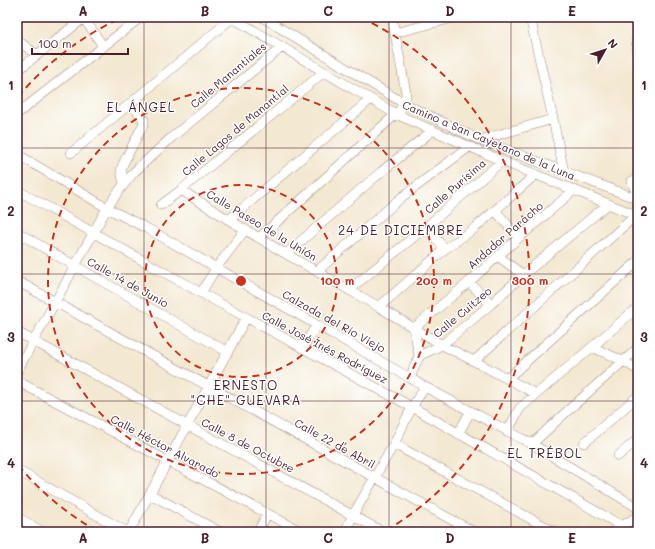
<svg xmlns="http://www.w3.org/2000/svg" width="655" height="549" font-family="Mali,sans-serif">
  <rect width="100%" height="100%" fill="#fff"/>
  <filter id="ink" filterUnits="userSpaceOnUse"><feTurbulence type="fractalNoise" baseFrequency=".025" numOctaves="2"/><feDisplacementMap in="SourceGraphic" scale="8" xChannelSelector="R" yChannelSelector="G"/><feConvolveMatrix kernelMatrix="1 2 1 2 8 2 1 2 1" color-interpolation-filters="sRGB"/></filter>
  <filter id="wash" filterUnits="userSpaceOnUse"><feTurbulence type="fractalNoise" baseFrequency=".012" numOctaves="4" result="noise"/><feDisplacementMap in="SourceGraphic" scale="16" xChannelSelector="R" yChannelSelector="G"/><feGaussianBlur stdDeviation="0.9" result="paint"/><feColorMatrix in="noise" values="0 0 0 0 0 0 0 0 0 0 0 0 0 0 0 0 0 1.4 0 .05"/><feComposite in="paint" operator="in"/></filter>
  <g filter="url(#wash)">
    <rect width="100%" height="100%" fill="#f3e8d0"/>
  </g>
  <g filter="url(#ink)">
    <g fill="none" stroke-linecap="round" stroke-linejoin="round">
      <defs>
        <path id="minor" d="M 83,17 L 103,46
          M 231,17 L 396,114 L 502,161 L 638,216
          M 262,17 L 405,104 L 480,140 L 638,199
          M 530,17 L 553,119 L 564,172
          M 395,33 L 457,17
          M 17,40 L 37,55
          M 636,42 L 638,51
          M 17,71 L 85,17
          M 17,114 L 141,17
          M 480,140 L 553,119
          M 71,153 L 232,18
          M 17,154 L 107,208 L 148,229 L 410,378 L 425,387 L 532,444 L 638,508
          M 124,184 L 121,170 L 123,164 L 144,123 L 144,120 L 131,103
          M 17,190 L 201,293 L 412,407 L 622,526
          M 181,190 L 229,220 L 286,254 L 379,307 L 442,345 L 474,361 L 536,394
          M 161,205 L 181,190 L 324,72
          M 495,210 L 519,238
          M 229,220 L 371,99
          M 426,227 L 445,249
          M 17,232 L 75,266 L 228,352
          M 259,238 L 396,114 L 405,104 L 406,93 L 392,17
          M 286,254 L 381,172 L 433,130
          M 498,256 L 523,275
          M 317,271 L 402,197 L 469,147
          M 17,281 L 474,532
          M 469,282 L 491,304
          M 349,290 L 426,227 L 502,161
          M 201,293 L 216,268 L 245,230
          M 379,307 L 445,249 L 475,228 L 535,175
          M 17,332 L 383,532
          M 592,347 L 623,361 L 638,370
          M 302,348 L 317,325
          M 419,356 L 414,328 L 469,282 L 498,256 L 574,190
          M 474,361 L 636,215 L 638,199 L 632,181 L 638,179
          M 17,371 L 107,208 L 118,192 L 134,172 L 171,138 L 282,47
          M 410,378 L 419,356 L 442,345 L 491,304 L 523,275 L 608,204
          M 508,378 L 638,261
          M 17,381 L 302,532
          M 507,432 L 520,408 L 592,347 L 638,307
          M 458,434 L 470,412
          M 584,443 L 638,396
          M 394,444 L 555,532
          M 532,444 L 564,414 L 638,348
          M 618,456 L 638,439
          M 17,470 L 127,532
          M 150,494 L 220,532
          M 17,517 L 43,532
          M 129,532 L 246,318
          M 258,532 L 267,514
          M 345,532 L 353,515 L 394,444 L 412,407 L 425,387
          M 612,532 L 638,516"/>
      </defs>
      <use href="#minor" stroke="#9e847e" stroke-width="10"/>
      <use href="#minor" stroke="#fff" stroke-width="9"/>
    </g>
  </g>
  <path fill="none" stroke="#4a1f2b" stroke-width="1" stroke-opacity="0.55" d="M 144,17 L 144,532M 266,17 L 266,532M 389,17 L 389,532M 511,17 L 511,532M 17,148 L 638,148M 17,274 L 638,274M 17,401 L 638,401"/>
  <g fill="none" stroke="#c8321e" stroke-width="2" stroke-dasharray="7 5">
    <circle cx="241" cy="281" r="96"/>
    <circle cx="241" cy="281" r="193"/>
    <path d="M97 531A289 289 0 0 1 18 465M18 97A289 289 0 0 1 121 18M361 18A289 289 0 0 1 385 531"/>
  </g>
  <g text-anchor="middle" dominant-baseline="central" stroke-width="3" stroke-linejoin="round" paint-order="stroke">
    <g font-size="11" fill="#4a1f2b" stroke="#fff">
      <text transform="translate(228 75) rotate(-40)">Calle Manantiales</text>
      <text transform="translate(235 130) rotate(-40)">Calle Lagos de Manantial</text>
      <text transform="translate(489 140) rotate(23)">Camino a San Cayetano de la Luna</text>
      <text transform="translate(455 186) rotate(-41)">Calle Purísima</text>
      <text transform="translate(262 225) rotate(31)">Calle Paseo de la Unión</text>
      <text transform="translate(505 235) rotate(-41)">Andador Paracho</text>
      <text transform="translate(128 282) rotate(29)">Calle 14 de Junio</text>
      <text transform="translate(462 312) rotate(-40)">Calle Cuitzeo</text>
      <text transform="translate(334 321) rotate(29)">Calzada del Río Viejo</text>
      <text transform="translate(325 347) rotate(28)">Calle José Inés Rodríguez</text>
      <text transform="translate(335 443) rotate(29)">Calle 22 de Abril</text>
      <text transform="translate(248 445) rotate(28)">Calle 8 de Octubre</text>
      <text transform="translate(165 446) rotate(28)">Calle Héctor Alvarado</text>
    </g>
    <g font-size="13" letter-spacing="1" fill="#4a1f2b" stroke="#fff">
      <text x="141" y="106">EL ÁNGEL</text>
      <text x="401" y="229">24 DE DICIEMBRE</text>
      <text x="246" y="384">ERNESTO<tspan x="246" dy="15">"CHE" GUEVARA</tspan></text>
      <text x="545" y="452">EL TRÉBOL</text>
    </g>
  </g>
  <circle cx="241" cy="281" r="6" fill="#c8321e" stroke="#fff" stroke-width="2"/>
  <g font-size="12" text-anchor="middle" font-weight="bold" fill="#c8321e" stroke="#fff" stroke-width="3" stroke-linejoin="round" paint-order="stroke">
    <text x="337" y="285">100 m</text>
    <text x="434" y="285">200 m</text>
    <text x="530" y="285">300 m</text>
  </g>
  <rect width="655" height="549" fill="none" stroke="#fff" stroke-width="44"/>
  <g transform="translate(605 50) rotate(51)" stroke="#ffffff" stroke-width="3" paint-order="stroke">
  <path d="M0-3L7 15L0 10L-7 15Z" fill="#4a1f2b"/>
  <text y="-6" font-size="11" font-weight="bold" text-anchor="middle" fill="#4a1f2b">N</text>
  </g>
  <path d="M32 48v6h96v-6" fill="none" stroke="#4a1f2b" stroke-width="2"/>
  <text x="38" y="48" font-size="12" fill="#4a1f2b" stroke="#ffffff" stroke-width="3" paint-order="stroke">100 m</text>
  <rect x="22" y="22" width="611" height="505" fill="none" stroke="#4a1f2b" stroke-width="1.5"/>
  <g font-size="13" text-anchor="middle" font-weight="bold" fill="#4a1f2b">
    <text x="83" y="16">A</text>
    <text x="205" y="16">B</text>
    <text x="328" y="16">C</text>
    <text x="450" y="16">D</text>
    <text x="572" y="16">E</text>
    <text x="11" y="90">1</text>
    <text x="644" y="90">1</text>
    <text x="11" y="216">2</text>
    <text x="644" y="216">2</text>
    <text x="11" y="342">3</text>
    <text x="644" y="342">3</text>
    <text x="11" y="468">4</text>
    <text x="644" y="468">4</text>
    <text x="83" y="543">A</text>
    <text x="205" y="543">B</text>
    <text x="328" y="543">C</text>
    <text x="450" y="543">D</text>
    <text x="572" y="543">E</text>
  </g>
</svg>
